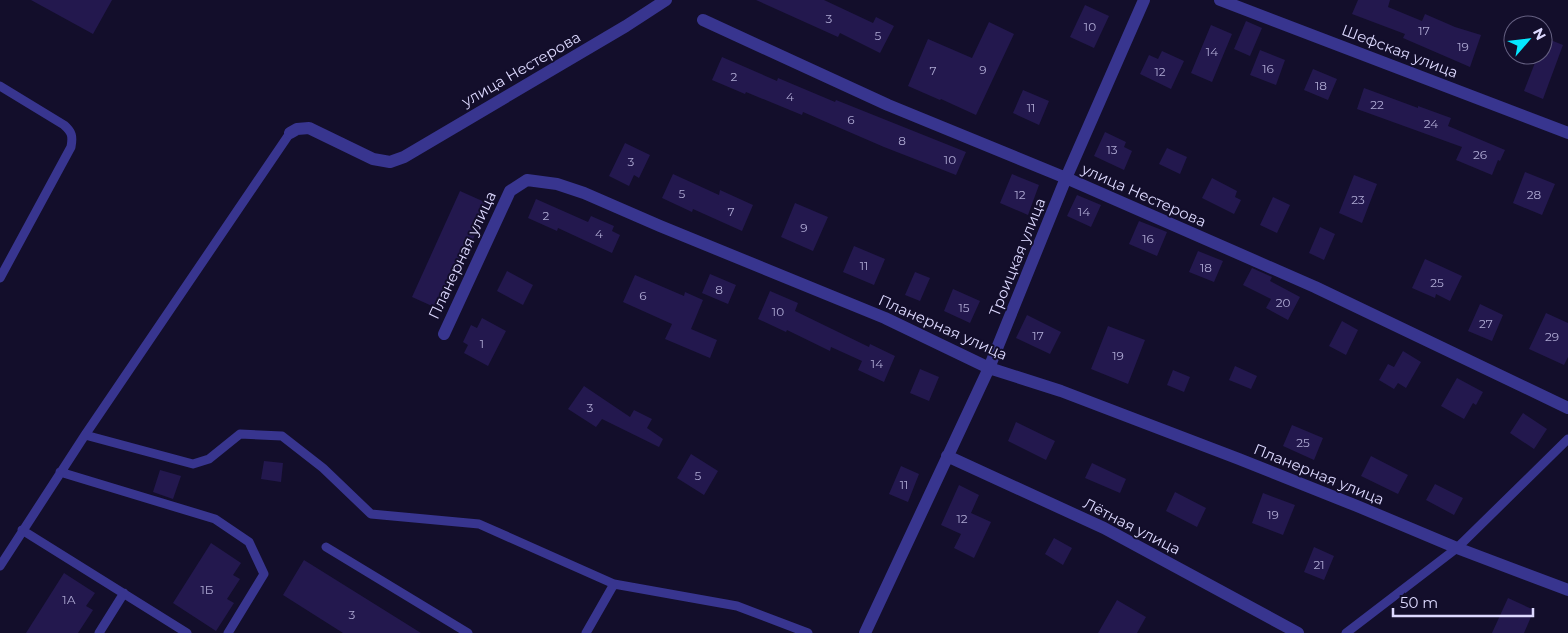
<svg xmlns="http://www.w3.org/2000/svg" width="1568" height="633" font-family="Montserrat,sans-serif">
  <rect width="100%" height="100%" fill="#130e2b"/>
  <path fill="#23184e" d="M 31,0 L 112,0 L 93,34 Z
    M 756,0 L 824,0 L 873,23 L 876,17 L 894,26 L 880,53 L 840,33 L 838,37 Z
    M 1358,0 L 1390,0 L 1388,7 L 1422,21 L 1425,14 L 1455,27 L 1481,35 L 1470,67 L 1403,38 L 1405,34 L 1352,14 Z
    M 1085,5 L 1109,16 L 1094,48 L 1070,37 Z
    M 1246,21 L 1262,28 L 1250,56 L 1234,49 Z
    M 989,22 L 1014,34 L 976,115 L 941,99 L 940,100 L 908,86 L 928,39 L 972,58 Z
    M 1211,25 L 1232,34 L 1212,82 L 1191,73 Z
    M 1543,37 L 1563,45 L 1543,99 L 1524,91 L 1538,55 L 1543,55 Z
    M 1260,50 L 1285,60 L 1276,85 L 1250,75 Z
    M 1162,51 L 1184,61 L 1171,89 L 1140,74 L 1149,55 L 1158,59 Z
    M 722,57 L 777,81 L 778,78 L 835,102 L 836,100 L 966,152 L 956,175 L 884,147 L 803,112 L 802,115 L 746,92 L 745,94 L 712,80 Z
    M 1313,69 L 1337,79 L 1328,100 L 1304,90 Z
    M 1364,88 L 1418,108 L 1418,106 L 1451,118 L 1448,126 L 1505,150 L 1500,161 L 1498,160 L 1492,175 L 1456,160 L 1462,147 L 1357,109 Z
    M 1023,90 L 1049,101 L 1039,125 L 1013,113 Z
    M 1105,132 L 1126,142 L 1124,147 L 1132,151 L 1124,170 L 1094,156 Z
    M 625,143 L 650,155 L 639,178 L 634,175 L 629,186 L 609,176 Z
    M 1167,148 L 1187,157 L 1180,174 L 1159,164 Z
    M 1525,172 L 1555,184 L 1542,215 L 1513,203 Z
    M 673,174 L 719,195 L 720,190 L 753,205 L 742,231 L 693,209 L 692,212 L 662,198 Z
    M 1012,174 L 1039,185 L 1028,215 L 1000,203 Z
    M 1354,175 L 1377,184 L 1362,223 L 1339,213 Z
    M 1212,178 L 1237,191 L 1235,197 L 1241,200 L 1234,214 L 1202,198 Z
    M 460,191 L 489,204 L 441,310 L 412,297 Z
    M 1077,195 L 1101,205 L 1091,227 L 1067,216 Z
    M 1273,197 L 1290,205 L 1277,233 L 1260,225 Z
    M 536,199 L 588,222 L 591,216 L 614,226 L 612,231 L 620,235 L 612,253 L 558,228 L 557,231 L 528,218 Z
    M 795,203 L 828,217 L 813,251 L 781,237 Z
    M 1139,221 L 1167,232 L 1157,256 L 1129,244 Z
    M 1320,227 L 1335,234 L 1324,260 L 1309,253 Z
    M 854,246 L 885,259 L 874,285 L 843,272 Z
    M 1198,251 L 1223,261 L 1214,282 L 1189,272 Z
    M 1425,259 L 1462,276 L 1450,301 L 1436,294 L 1435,298 L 1412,288 Z
    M 1252,268 L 1272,277 L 1270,281 L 1300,297 L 1288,320 L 1266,308 L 1271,299 L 1243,285 Z
    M 507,271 L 533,285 L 523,305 L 497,291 Z
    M 915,272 L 930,278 L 920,301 L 905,295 Z
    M 710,274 L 736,285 L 728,304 L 702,293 Z
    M 635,275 L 684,296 L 685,292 L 703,300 L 691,329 L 717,340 L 710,358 L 665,339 L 672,324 L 623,302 Z
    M 953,289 L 980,301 L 970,323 L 944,311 Z
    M 770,291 L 798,303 L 795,311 L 869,347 L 870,344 L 895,356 L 884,382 L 858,370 L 862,361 L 831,347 L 830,351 L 787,330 L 786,332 L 758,319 Z
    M 1480,304 L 1503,315 L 1492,341 L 1468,331 Z
    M 1546,313 L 1568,323 L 1568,357 L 1564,365 L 1529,349 Z
    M 1027,315 L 1061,332 L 1050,354 L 1016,338 Z
    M 482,318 L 506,331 L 488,366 L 464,353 L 468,345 L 463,342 L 471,325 L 477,328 Z
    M 1342,321 L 1358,330 L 1346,355 L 1329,346 Z
    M 1108,326 L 1145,340 L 1128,384 L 1091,369 Z
    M 1403,351 L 1421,362 L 1406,388 L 1398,383 L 1394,389 L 1379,380 L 1388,364 L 1394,367 Z
    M 1235,366 L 1257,376 L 1251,389 L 1229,380 Z
    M 920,369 L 939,377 L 929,401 L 910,393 Z
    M 1173,370 L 1190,377 L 1184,392 L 1167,385 Z
    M 1457,378 L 1483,392 L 1476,405 L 1473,403 L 1464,419 L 1441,406 Z
    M 584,386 L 630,417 L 634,410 L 652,419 L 647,428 L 663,439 L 659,447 L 602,419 L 596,427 L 568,409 Z
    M 1523,413 L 1547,429 L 1534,449 L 1510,433 Z
    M 1016,422 L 1055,441 L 1046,460 L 1008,441 Z
    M 1292,425 L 1323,438 L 1314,460 L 1283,446 Z
    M 691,454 L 718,471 L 704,495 L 677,478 Z
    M 1371,456 L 1408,475 L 1398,494 L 1361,476 Z
    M 264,461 L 283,463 L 281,482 L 261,479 Z
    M 1092,463 L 1126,479 L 1120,493 L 1085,478 Z
    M 901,466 L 919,474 L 908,502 L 889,494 Z
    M 160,470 L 181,476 L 173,499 L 153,492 Z
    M 1435,484 L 1463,498 L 1454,515 L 1426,500 Z
    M 959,485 L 979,495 L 971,513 L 991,522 L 974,558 L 954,548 L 961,534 L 941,525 Z
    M 1175,492 L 1206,508 L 1197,527 L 1166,511 Z
    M 1263,493 L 1295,505 L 1283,535 L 1252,523 Z
    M 1054,538 L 1072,548 L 1063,565 L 1045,554 Z
    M 211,543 L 241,563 L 233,575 L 240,579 L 227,599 L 234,603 L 216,631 L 173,603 Z
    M 1314,547 L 1334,556 L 1324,580 L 1304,572 Z
    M 304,560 L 421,633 L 343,633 L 283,595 Z
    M 64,573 L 95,593 L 86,606 L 93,610 L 78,633 L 26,633 Z
    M 1508,598 L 1534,610 L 1524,633 L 1492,633 Z
    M 1117,600 L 1146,617 L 1137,633 L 1098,633 Z"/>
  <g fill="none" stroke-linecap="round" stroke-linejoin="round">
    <path stroke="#38358f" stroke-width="9" d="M 0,86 L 64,125 C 72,132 73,136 71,147 L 0,278
      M 85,435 L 193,464 L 209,459 L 240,434 L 282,436 L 323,468 L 371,514 L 479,524 L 614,584 L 737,606 L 808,633
      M 60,472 L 215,519 L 249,542 L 264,574 L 228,633
      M 22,530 L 187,633
      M 326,547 L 468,633
      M 0,566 L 85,435 L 290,133
      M 99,633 L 124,593
      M 586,633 L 614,584
      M 1346,633 L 1457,548 L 1568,439"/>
    <path stroke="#38358f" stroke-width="12" d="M 1220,0 L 1568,133
      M 703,20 L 888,105 L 1066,178 L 1315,287 L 1568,408
      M 290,133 L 297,129 L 309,128 L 373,159 L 390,162 L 404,157 L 626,26 L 666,0
      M 444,334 L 510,191 L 527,180 L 557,184 L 584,193 L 660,226 L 885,318 L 989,368 L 1061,391 L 1239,459 L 1357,506 L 1457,548 L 1568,590
      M 947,456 L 1104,528 L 1298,633
      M 865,633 L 989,368 L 1066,178 L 1144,0"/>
  </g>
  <g text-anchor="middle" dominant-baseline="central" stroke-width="4" stroke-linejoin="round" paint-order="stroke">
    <g font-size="12" fill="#aea9d3">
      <text x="829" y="18">3</text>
      <text x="1090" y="26">10</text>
      <text x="1424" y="30">17</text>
      <text x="878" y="35">5</text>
      <text x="1463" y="46">19</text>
      <text x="1212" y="51">14</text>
      <text x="1268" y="68">16</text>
      <text x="983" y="69">9</text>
      <text x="933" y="70">7</text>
      <text x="1160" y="71">12</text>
      <text x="734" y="76">2</text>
      <text x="1321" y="85">18</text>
      <text x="790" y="96">4</text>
      <text x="1377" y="104">22</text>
      <text x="1031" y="107">11</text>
      <text x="851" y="119">6</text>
      <text x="1431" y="123">24</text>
      <text x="902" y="140">8</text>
      <text x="1112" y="149">13</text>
      <text x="1480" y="154">26</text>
      <text x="950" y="159">10</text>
      <text x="631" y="161">3</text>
      <text x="682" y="193">5</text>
      <text x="1020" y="194">12</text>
      <text x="1534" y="194">28</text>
      <text x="1358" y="199">23</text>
      <text x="731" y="211">7</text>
      <text x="1084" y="211">14</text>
      <text x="546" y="215">2</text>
      <text x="804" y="227">9</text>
      <text x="599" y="233">4</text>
      <text x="1148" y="238">16</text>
      <text x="864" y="265">11</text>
      <text x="1206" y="267">18</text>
      <text x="1437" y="282">25</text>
      <text x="719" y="289">8</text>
      <text x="643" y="295">6</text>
      <text x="1283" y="302">20</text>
      <text x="964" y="307">15</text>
      <text x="778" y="311">10</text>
      <text x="1486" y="323">27</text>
      <text x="1038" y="335">17</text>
      <text x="1552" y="336">29</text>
      <text x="482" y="343">1</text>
      <text x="1118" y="355">19</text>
      <text x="877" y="363">14</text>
      <text x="590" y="407">3</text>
      <text x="1303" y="442">25</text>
      <text x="698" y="475">5</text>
      <text x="904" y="484">11</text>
      <text x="1273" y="514">19</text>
      <text x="962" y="518">12</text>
      <text x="1319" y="564">21</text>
      <text x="207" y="589">1Б</text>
      <text x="69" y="599">1А</text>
      <text x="352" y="614">3</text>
    </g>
    <g font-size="15" fill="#ddd9ff" stroke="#130e2b">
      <text transform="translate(1400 51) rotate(21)">Шефская улица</text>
      <text transform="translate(521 69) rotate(-30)">улица Нестерова</text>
      <text transform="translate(1144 195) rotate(24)">улица Нестерова</text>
      <text transform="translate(462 255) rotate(-65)">Планерная улица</text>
      <text transform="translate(1017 257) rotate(-68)">Троицкая улица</text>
      <text transform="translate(943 327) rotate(24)">Планерная улица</text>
      <text transform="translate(1319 474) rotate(22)">Планерная улица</text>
      <text transform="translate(1132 526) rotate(27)">Лётная улица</text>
    </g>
  </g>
  <g transform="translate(1528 40) rotate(62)"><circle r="24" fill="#130e2b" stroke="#645f80"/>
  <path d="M0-4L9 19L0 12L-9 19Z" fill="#05e7ff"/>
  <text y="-8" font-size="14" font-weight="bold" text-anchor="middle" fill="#ddd9ff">N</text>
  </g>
  <path d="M1393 608v8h140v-8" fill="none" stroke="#ddd9ff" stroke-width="2.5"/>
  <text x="1400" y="608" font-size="15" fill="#ddd9ff" stroke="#130e2b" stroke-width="4" paint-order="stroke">50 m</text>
</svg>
